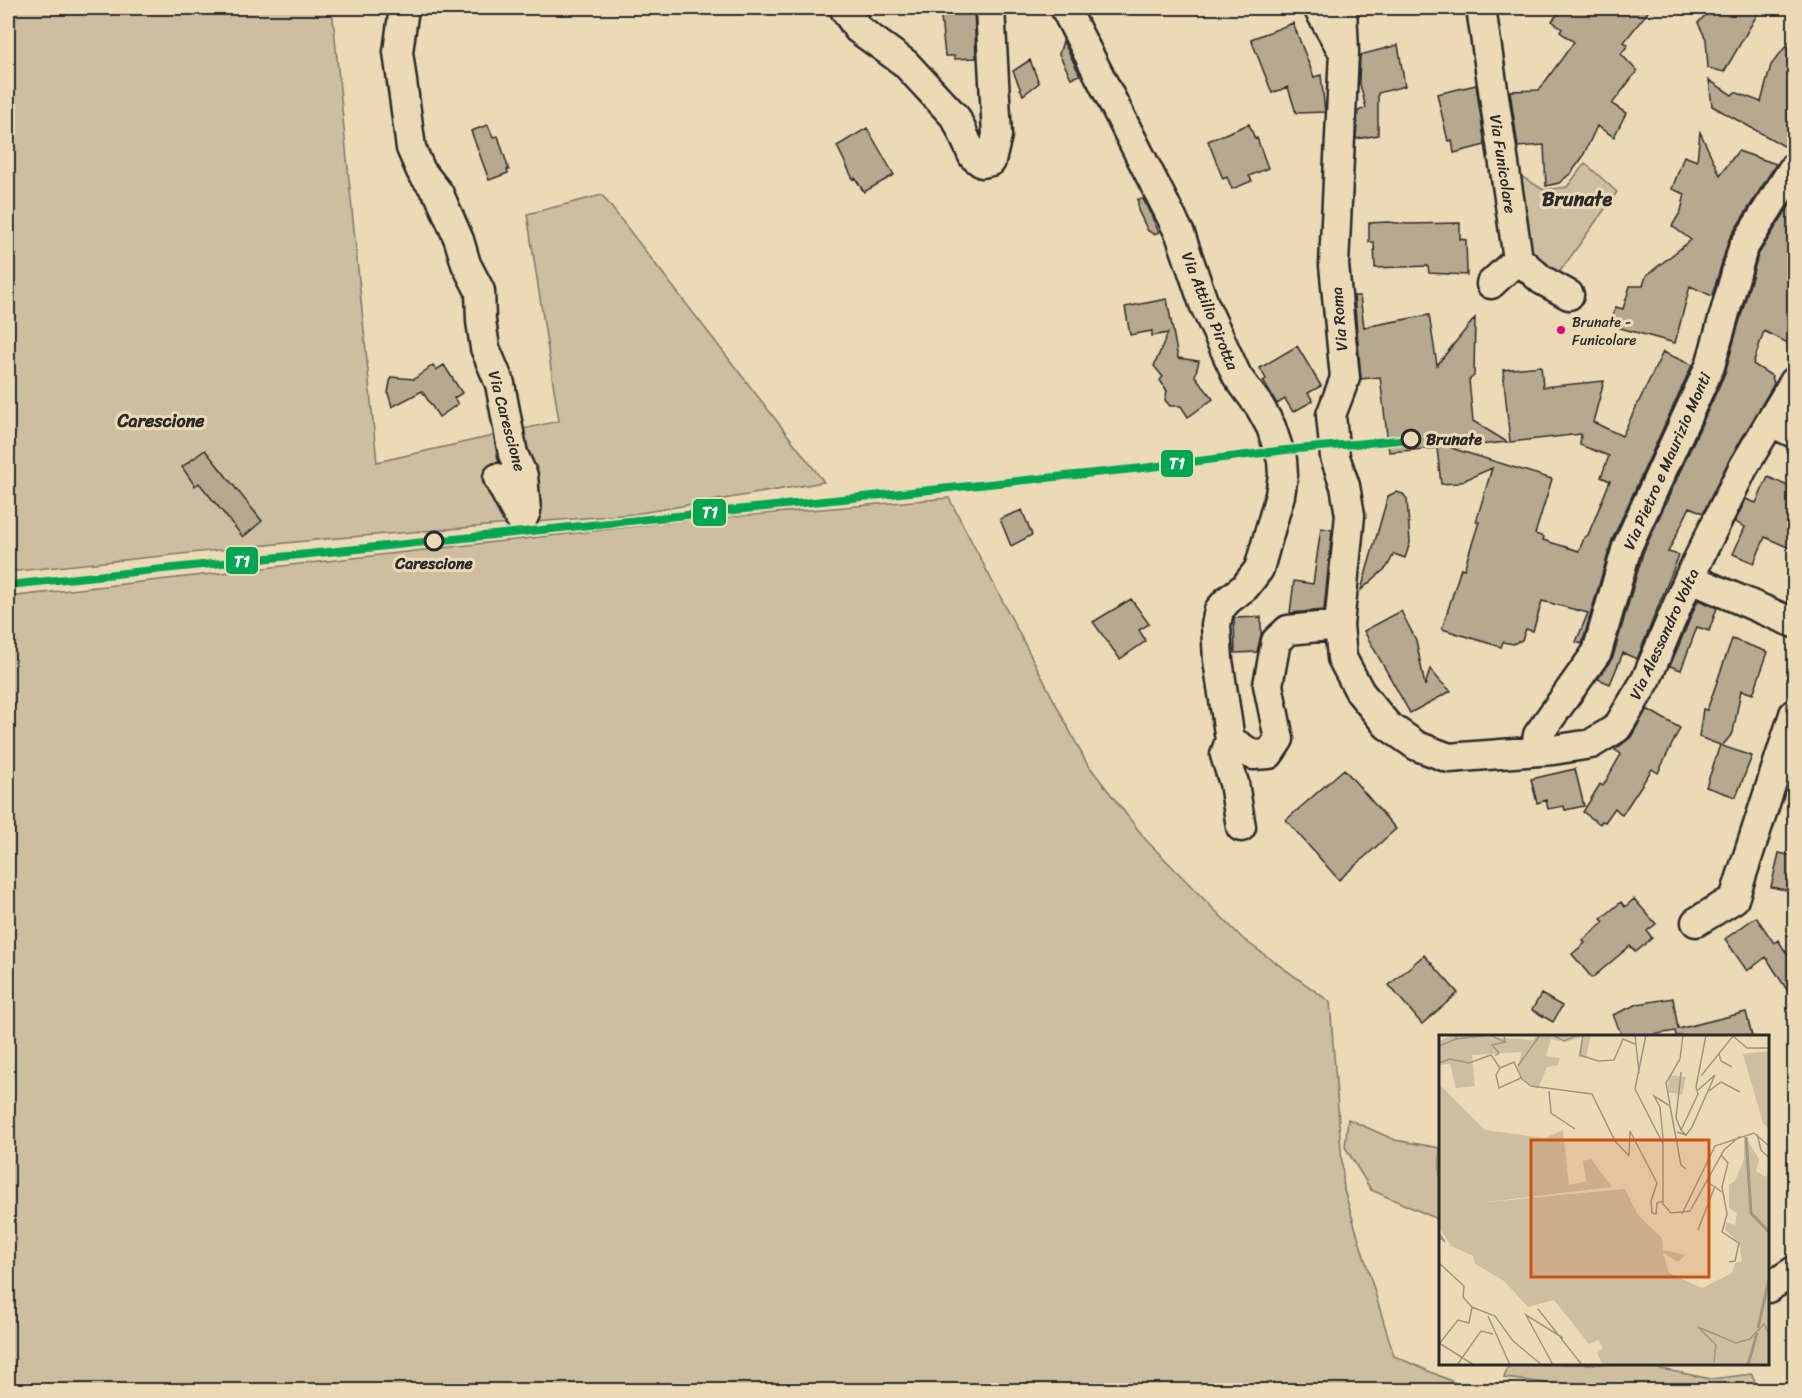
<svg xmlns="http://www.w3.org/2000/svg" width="1802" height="1398" font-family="Sriracha,sans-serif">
  <rect width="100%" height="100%" fill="#ecdab7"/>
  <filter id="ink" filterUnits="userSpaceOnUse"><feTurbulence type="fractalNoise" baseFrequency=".0167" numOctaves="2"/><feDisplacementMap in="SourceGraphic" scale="12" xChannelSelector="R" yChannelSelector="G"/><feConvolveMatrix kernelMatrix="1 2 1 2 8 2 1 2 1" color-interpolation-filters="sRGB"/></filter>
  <g filter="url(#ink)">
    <path fill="#cdbea0" stroke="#7c7466" stroke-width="1.5" d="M 8,8 L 332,8 L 377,462 L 559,421 L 527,214 L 602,195 L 824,482 L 634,514 L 325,539 L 8,572 Z
      M 1585,163 L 1617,192 L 1556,277 L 1541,266 L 1531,251 L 1507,168 L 1544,190 L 1567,187 Z
      M 949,498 L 1086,762 L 1146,840 L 1243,939 L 1330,1002 L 1344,1190 L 1394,1356 L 1472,1390 L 8,1390 L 8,597 L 682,521 Z
      M 1348,1119 L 1395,1140 L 1440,1148 L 1440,1220 L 1371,1190 L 1345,1147 Z
      M 1509,1364 L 1637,1364 L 1711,1379 L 1752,1374 L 1758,1390 L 1554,1390 L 1553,1384 L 1504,1378 Z"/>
    <path fill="#b6a990" stroke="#2b2b2b" stroke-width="1.5" d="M 940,8 L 974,8 L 976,58 L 954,59 L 954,56 L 945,56 Z
      M 1563,8 L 1651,8 L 1624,42 L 1628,45 L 1621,54 L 1637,71 L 1612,104 L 1626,113 L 1614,137 L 1597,126 L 1582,158 L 1571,173 L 1559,183 L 1546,186 L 1544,145 L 1518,147 L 1510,91 L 1539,90 L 1574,42 L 1560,32 L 1562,29 L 1552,21 Z
      M 1712,8 L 1761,8 L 1724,72 L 1708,68 L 1706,39 L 1698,23 Z
      M 1293,23 L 1314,77 L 1321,75 L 1325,112 L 1296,113 L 1288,87 L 1272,93 L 1251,39 Z
      M 1794,36 L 1794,151 L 1793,151 L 1712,106 L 1709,80 L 1732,95 L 1735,92 L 1761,102 L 1771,65 Z
      M 1063,41 L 1080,75 L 1071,78 L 1059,54 Z
      M 1398,45 L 1405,86 L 1378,93 L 1378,135 L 1356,139 L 1358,111 L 1366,108 L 1359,80 L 1360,55 Z
      M 1030,60 L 1039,83 L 1023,95 L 1013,71 Z
      M 1476,85 L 1485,145 L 1454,153 L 1452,140 L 1448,141 L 1437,94 Z
      M 1249,124 L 1255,139 L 1257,138 L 1268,168 L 1249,176 L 1252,181 L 1232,189 L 1227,177 L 1223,179 L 1208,141 Z
      M 488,125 L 493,137 L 498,136 L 509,170 L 507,170 L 508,173 L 489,180 L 471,131 Z
      M 867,128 L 894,175 L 864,192 L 855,178 L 853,179 L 837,146 Z
      M 1700,132 L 1720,175 L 1738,151 L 1776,164 L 1729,239 L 1712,296 L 1690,286 L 1675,343 L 1613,326 L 1614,324 L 1610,323 L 1616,307 L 1623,309 L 1630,286 L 1643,286 L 1646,276 L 1691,240 L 1672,226 L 1681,211 L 1685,194 L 1672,189 L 1684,156 L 1697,161 Z
      M 1138,199 L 1143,199 L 1159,232 L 1154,234 L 1148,231 L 1138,210 Z
      M 1793,200 L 1794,201 L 1794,346 L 1764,331 L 1753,364 L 1772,376 L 1774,384 L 1729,460 L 1703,513 L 1690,507 L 1668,552 L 1679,555 L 1637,659 L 1623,653 L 1610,684 L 1598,679 L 1613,657 L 1643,553 L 1725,373 L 1758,255 Z
      M 1388,222 L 1407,224 L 1460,223 L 1460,239 L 1466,240 L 1467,275 L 1429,273 L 1428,266 L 1375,268 L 1374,242 L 1369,242 L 1369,223 Z
      M 1354,296 L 1360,296 L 1364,327 L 1429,315 L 1437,365 L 1475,318 L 1474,376 L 1469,380 L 1473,421 L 1507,442 L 1451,448 L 1552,479 L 1535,534 L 1544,537 L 1543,540 L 1579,551 L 1584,538 L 1588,535 L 1610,481 L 1601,477 L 1609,456 L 1580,445 L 1581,434 L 1510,442 L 1503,370 L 1541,366 L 1543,387 L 1604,381 L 1593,422 L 1622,436 L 1663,352 L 1692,365 L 1612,540 L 1582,644 L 1576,642 L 1588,613 L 1542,601 L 1533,631 L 1526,629 L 1522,640 L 1513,644 L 1503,642 L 1501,647 L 1442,629 L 1461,568 L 1464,569 L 1479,522 L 1476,522 L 1492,468 L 1458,483 L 1441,484 L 1437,448 L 1389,452 L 1380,377 L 1361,379 Z
      M 1167,299 L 1178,358 L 1199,361 L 1195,376 L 1213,399 L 1188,417 L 1181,406 L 1170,406 L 1165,400 L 1167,391 L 1160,380 L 1163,377 L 1154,366 L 1168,333 L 1152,336 L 1152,331 L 1130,335 L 1125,307 Z
      M 1297,346 L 1321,386 L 1308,393 L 1313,401 L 1293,412 L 1285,399 L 1277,404 L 1263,381 L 1266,379 L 1260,368 Z
      M 433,365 L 436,370 L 444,365 L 462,393 L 454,398 L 458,404 L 439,417 L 422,391 L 392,407 L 388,393 L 391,377 L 414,379 Z
      M 205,450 L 262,521 L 243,537 L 199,483 L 195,486 L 182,467 Z
      M 1768,477 L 1794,489 L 1794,550 L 1765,537 L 1754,563 L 1733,554 L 1745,527 L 1735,522 L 1746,499 L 1756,503 Z
      M 1396,492 L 1403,494 L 1407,499 L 1410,543 L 1405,558 L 1394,554 L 1387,567 L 1361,590 L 1388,496 Z
      M 1022,510 L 1032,535 L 1011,546 L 1000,519 Z
      M 1321,528 L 1332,530 L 1324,610 L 1290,613 L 1294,581 L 1313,584 Z
      M 1131,599 L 1149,624 L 1139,630 L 1146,641 L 1120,659 L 1093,622 Z
      M 1698,600 L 1717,608 L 1709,631 L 1697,627 L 1681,670 L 1670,666 Z
      M 1401,611 L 1416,640 L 1425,686 L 1430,669 L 1441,682 L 1451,691 L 1410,713 L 1364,631 Z
      M 1261,617 L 1261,635 L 1257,652 L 1235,653 L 1234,618 Z
      M 1732,639 L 1768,652 L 1753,694 L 1741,690 L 1733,733 L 1722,746 L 1752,756 L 1736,797 L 1706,787 L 1720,745 L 1699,737 L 1703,709 L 1707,710 Z
      M 1647,709 L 1680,728 L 1658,773 L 1652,769 L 1622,815 L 1615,808 L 1605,822 L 1602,821 L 1600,824 L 1583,812 L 1600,784 L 1603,786 L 1621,754 L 1615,750 L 1631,737 Z
      M 1344,769 L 1396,829 L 1339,880 L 1286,820 Z
      M 1575,769 L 1584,806 L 1565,810 L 1564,806 L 1548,809 L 1546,800 L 1537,803 L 1531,779 Z
      M 1779,853 L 1794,856 L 1794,885 L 1791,884 L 1790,891 L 1771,887 Z
      M 1634,899 L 1656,924 L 1647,931 L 1652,938 L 1636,952 L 1630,946 L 1592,978 L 1572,954 L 1585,943 L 1583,940 L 1604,922 L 1601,919 L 1621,902 L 1625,907 Z
      M 1756,917 L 1774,943 L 1778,940 L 1794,964 L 1794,1001 L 1766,957 L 1747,971 L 1725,939 Z
      M 1424,955 L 1458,993 L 1422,1024 L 1389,985 Z
      M 1541,994 L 1562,1006 L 1553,1022 L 1532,1010 Z
      M 1673,998 L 1678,1029 L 1746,1012 L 1752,1036 L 1676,1036 L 1675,1031 L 1646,1036 L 1622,1036 L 1613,1015 L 1638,1004 Z"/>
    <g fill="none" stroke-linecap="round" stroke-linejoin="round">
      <defs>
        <path id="minor" d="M 404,8 L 398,52 L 411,148 L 421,171 L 439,194 L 459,240 L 466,264 L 480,291 L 481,321 L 485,348 L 500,384 L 513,454 L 523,476 L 526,511 L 523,518 L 518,516 L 498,478
          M 844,8 L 858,29 L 905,63 L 956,118 L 973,156 L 982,163 L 991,161 L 997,135 L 990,8
          M 1065,8 L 1180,234 L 1204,304 L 1237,376 L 1260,407 L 1271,427 L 1282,460 L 1283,475 L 1280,495 L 1259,569 L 1245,587 L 1228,600 L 1219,610 L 1216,625 L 1218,660 L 1230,740 L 1253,755 L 1269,754 L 1279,739 L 1268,685 L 1276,641 L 1288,630 L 1339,625
          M 1318,8 L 1341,48
          M 1342,8 L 1344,52 L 1334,265 L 1345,378 L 1331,415 L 1335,457 L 1345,486 L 1350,515 L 1339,625 L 1342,658 L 1360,692 L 1387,725 L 1417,746 L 1449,758 L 1553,750 L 1591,744 L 1617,728 L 1646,680 L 1689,578 L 1743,468 L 1794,382
          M 1481,8 L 1518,259 L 1542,280 L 1569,295
          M 1491,284 L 1518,259
          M 1771,422 L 1794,433
          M 1689,578 L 1794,623
          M 1230,740 L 1225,755 L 1234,783 L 1241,827
          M 1535,751 L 1538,735 L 1597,652 L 1627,547 L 1710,366 L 1743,248 L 1794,167
          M 1696,922 L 1734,899 L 1794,714
          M 1768,1288 L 1794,1271"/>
      </defs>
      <use href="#minor" stroke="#2b2b2b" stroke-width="33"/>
      <use href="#minor" stroke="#ecdab7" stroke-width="28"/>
      <defs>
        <path id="tram-1" d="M 8,585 L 1143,468 L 1286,450 L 1411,439"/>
      </defs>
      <use href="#tram-1" stroke="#ecdab7" stroke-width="12"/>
      <use href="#tram-1" stroke="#00a651" stroke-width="8"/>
    </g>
  </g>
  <circle fill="#e5007d" stroke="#ecdab7" stroke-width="2" cx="1561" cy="330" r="5"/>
  <g fill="#ecdab7" stroke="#2b2b2b" stroke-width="3">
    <circle cx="1411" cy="439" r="9"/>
    <circle cx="434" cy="541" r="9"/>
  </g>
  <g text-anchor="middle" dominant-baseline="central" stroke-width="6" stroke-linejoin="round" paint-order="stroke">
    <g font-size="14" fill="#2b2b2b" stroke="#ecdab7" text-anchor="start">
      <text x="1572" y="322">Brunate -<tspan x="1572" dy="18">Funicolare</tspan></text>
    </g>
    <g font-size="16" fill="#2b2b2b" stroke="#ecdab7">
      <text transform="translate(1503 164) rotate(81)">Via Funicolare</text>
      <text transform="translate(1210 311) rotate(68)">Via Attilio Pirotta</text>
      <text transform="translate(1339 319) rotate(-95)">Via Roma</text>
      <text transform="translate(507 421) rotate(75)">Via Carescione</text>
      <text transform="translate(1667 461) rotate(-66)">Via Pietro e Maurizio Monti</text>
      <text transform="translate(1664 634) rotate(-65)">Via Alessandro Volta</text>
    </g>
    <g font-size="16" font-weight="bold" fill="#2b2b2b" stroke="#ecdab7" text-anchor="start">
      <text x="1426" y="439">Brunate</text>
      <text x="434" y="563" text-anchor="middle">Carescione</text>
    </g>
    <g font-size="18" font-weight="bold" fill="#2b2b2b" stroke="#ecdab7">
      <text x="161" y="421">Carescione</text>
    </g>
    <g font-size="20" font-weight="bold" fill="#2b2b2b" stroke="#ecdab7">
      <text x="1577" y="199">Brunate</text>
    </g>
  </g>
  <g transform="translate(1439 1035)">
    <rect width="330" height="330" fill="#ecdab7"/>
    <path d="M 13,0 L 94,5 L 97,0 L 152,0 L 147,23 L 139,22 L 143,2 L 126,7 L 112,4 L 107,21 L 121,23 L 119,30 L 108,32 L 99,54 L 81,43 L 79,29 L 83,17 L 33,20 L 36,51 L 17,53 L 11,29 L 0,30 L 0,6 ZM 330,16 L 330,94 L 324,88 L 304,19 ZM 231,40 L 247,42 L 243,60 L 228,57 ZM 0,49 L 46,95 L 106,103 L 124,95 L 130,150 L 147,146 L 144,126 L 152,124 L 173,152 L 39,168 L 186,154 L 199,180 L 223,203 L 224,215 L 247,220 L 239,227 L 224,218 L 230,238 L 263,253 L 293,238 L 296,228 L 303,226 L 300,207 L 286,195 L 287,187 L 296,190 L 298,178 L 290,173 L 290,150 L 296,146 L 305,124 L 305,105 L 309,106 L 320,124 L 317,136 L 327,142 L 330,137 L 330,330 L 164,330 L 158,318 L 164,313 L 159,305 L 150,309 L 115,265 L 89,272 L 65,246 L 36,229 L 34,221 L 12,211 L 0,192 Z" fill="#cdbea0"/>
    <path fill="none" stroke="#a09580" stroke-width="3" d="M 307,102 L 312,178 L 330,197M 319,293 L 330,244M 309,330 L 318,298"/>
    <path fill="none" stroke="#9f947f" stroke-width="1.5" d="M 114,0 L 125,6 L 138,0M 144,0 L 141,20 L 159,26 L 175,25 L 184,4 L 196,9M 196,0 L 200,38M 207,0 L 196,54 L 224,109M 17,4 L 51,0 L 66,7 L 65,0M 0,11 L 17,4 L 17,0M 280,19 L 282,26 L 293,32M 56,21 L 60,18 L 53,10 L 66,7M 0,28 L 11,24 L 30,28 L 52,20 L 61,33 L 75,27 L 83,44 L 92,51 L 153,59 L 176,106 L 190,121M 79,31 L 101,0M 61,33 L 57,40 L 60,53 L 82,43M 242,37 L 237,83 L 242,95M 262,41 L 294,1 L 308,13 L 330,13M 110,56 L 112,78 L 136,94M 270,56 L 282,47 L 301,57M 231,70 L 227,48 L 241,24 L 244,0M 191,96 L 218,148 L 212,166 L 213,178 L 217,179 L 218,168 L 224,166M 238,97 L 247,100 L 253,92 L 276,40 L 259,55M 318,99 L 322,115 L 330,123M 247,100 L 242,95 L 259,59 L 257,52 L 267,0M 282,120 L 289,128 L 283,152 L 288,179 L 283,197 L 300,208 L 296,226 L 290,227M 190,121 L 191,96M 247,134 L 242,130 L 231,71 L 215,61 L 221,72 L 224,103 L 224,169 L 232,178 L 251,176 L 285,115 L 301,101M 267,146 L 283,157M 243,179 L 276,111 L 315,98 L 330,111M 259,195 L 276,151M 0,198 L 6,207 L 0,202M 0,228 L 25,251 L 24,262 L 33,272 L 56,281 L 74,306 L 103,330M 99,274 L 143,330M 49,281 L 71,330M 0,308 L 35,330M 0,309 L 19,285 L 30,288 L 33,272M 275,327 L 277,310 L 259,292 L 297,308 L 311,304 L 325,289 L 330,299M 18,330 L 42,296 L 54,299M 114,330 L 87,280 L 124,303"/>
    <path fill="#cc5211" fill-opacity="0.15" stroke="#cc5211" stroke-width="3" d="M 92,105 L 270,105 L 270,242 L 92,242 Z"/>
    <rect width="330" height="330" fill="none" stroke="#2b2b2b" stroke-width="3"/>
  </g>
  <g stroke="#ecdab7" stroke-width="2">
    <rect x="1160" y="449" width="34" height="29" rx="6" fill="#00a651"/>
    <rect x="692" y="498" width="35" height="29" rx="6" fill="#00a651"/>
    <rect x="225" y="546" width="34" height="29" rx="6" fill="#00a651"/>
  </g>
  <g font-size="16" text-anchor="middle" font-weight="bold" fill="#fff">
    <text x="1177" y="469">T1</text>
    <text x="710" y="518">T1</text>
    <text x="242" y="567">T1</text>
  </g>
  <rect width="1802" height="1398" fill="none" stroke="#ecdab7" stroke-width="30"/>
  <rect x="15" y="15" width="1772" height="1368" fill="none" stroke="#2b2b2b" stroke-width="2" filter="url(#ink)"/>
</svg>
